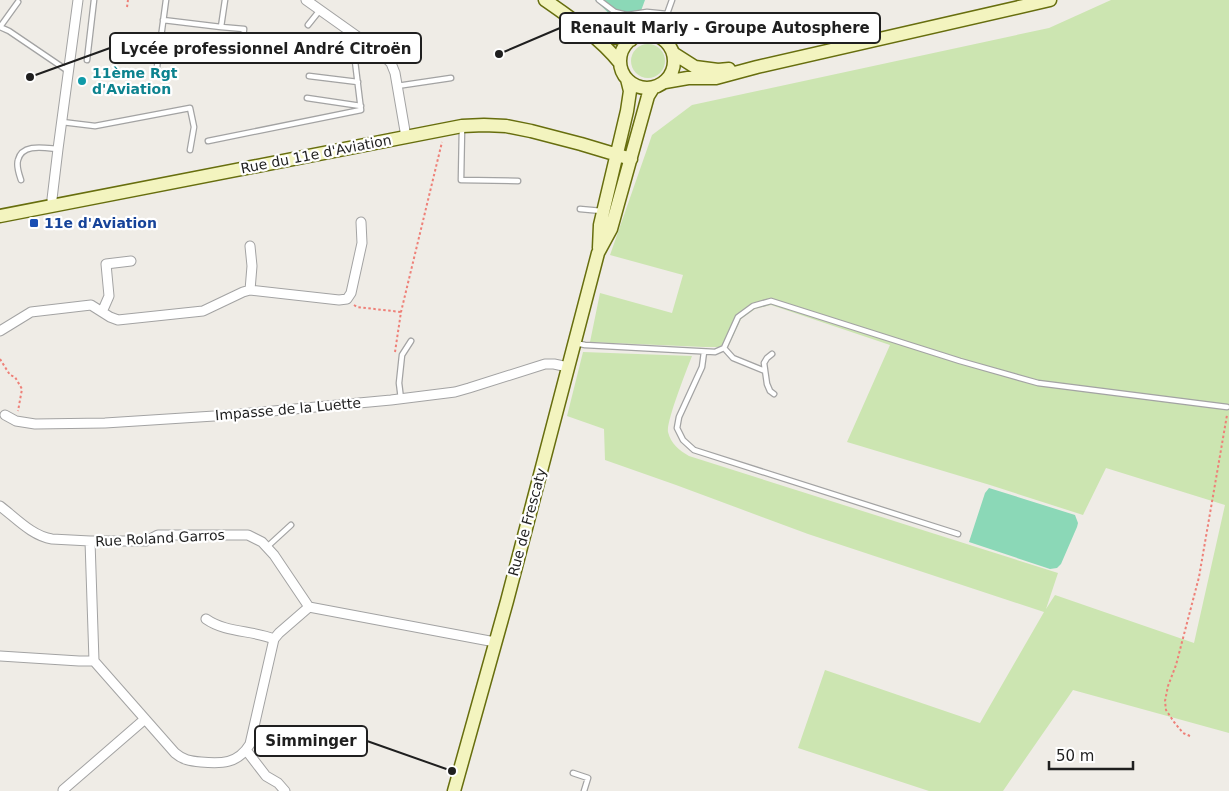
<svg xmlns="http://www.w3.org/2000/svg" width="1229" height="791" font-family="'DejaVu Sans',sans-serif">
  <rect width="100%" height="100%" fill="#efece6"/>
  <path fill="#cce5b1" d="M 1111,0 L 1229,0 L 1229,733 L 1073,690 L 1003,791 L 929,791 L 798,748 L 825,670 L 980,723 L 1044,612 L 808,534 L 676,485 L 605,460 L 604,429 L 567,416 L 583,352 L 692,356 C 687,369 666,422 668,432 C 671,444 679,450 689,456 L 1058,573 L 1046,609 L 1055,595 L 1194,643 L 1225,505 L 1106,468 L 1083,515 L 990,485 L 847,442 L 890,345 L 771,305 L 755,309 L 741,319 L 728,347 L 704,347 L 590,342 L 600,293 L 672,313 L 683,275 L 610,255 L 652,135 L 692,105 L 1049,28 Z
    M631 61a17 17 0 1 1 34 0a17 17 0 1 1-34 0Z"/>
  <path fill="#8bd8b7" d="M 595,0 L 645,0 L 638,19 L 619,23 Z
    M 989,488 L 1075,515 L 1078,523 L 1077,527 L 1061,564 L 1057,568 L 1050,569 L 969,542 L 985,493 Z"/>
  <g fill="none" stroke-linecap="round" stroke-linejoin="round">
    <defs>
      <path id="lane" d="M 225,0 L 221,27 L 244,29 L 242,52
        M 599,0 L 615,12 L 627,15 L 647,12 L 667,14 L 672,0
        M 163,20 L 221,27
        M 308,25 L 320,10
        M 0,27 L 9,31 L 68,71
        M 0,27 L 18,2
        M 87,60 L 94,0
        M 157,67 L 166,0
        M 309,76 L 358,82
        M 397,86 L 451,78
        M 307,98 L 361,106
        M 62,122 L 95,126 L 190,108 L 194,127 L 190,150
        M 462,128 L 461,180 L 518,181
        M 208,141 L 361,110 L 354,53 L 363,41
        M 21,180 C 19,174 16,166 18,160 C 22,143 45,148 58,149
        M 580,209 L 602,211
        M 575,343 L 585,345 L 715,352 L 724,348 L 738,317 L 753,306 L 771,301 L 960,361 L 1038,383 L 1227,407
        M 724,348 L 733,358 L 765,371
        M 704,352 L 702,367 L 679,417 L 677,428 L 683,440 L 694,450 L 958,534
        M 772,354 L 767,358 L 764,363 L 767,384 L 770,391 L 774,394
        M 401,399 L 399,383 L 402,355 L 411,341
        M 267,547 L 291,525
        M 573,773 L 588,778 L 584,791"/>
      <path id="street" d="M 306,0 L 382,54 L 391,63 L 395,73 L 406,137
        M 53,206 L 52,199 L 58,149 L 78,0
        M 250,246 L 252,266 L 250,290
        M 102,312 L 109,296 L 106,264 L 131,261
        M 0,331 L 31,312 L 91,305 L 110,317 L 118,320 L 203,311 L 243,292 L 250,290 L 339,300 L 347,299 L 351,293 L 362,243 L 361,222
        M 5,415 L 16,421 L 35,424 L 105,423 L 230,415 L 391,400 L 455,392 L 469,388 L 545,364 L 554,364 L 568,367
        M 0,506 C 16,518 32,536 52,539 L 90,541 L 146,541 L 158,535 L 248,535 L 262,542 L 274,555 L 309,607 L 495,642
        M 90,541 L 94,661
        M 206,619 C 226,633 252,630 274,639
        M 0,656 L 79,661 L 94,661 L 175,753 C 183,760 190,761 201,762 C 221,764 238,764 250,744 L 274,639 L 279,633 L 309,607
        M 246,750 L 266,776 L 278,783 L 285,791
        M 63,790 L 145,719"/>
      <path id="secondary" d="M 545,0 C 571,18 600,38 620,63
        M 590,27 L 611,37 L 631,40
        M620 61a27 27 0 1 1 54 0a27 27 0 1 1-54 0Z
        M 673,53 L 695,67 L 718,70 L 729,69
        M 665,82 L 688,78 L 716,78 L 757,67 L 1050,0
        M 0,216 L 462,126 L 484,125 L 506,126 L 531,131 L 581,144 L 631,159
        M 599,248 L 600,225 L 627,111 L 630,91 L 627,79
        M 454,791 L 507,601 L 598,253 L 611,229 L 648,96 L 653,88"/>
    </defs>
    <use href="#lane" stroke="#a3a3a3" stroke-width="7"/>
    <use href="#street" stroke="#a3a3a3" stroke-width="11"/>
    <use href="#secondary" stroke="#676e0e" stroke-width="15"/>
    <path stroke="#ee8078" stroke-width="2" stroke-dasharray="2.5 2.5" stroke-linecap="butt" d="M 127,7 L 128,0
      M 354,305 L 357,307 L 401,312
      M 395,352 L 401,312 L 442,142
      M 0,359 L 10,375 L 15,377 L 22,389 L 18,411
      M 1190,736 L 1183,733 L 1174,722 L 1166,710 L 1165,701 L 1168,686 L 1176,665 L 1199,577 L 1227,415"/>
    <use href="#lane" stroke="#fff" stroke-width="4.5"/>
    <use href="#street" stroke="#fff" stroke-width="9"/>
    <use href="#secondary" stroke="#f3f4bf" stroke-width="12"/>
  </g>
  <circle fill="#0f9aa8" stroke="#fff" stroke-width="2" cx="82" cy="81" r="5"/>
  <rect fill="#1a4fb4" stroke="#fff" stroke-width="2" x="29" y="218" width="10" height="10" rx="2.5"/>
  <g text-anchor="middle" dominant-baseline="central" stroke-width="4.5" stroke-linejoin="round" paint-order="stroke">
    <g font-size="14" font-weight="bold" fill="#0d838f" stroke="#fff" text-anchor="start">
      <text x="92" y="73">11ème Rgt<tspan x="92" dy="16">d'Aviation</tspan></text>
    </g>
    <g font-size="14" fill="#1f1f1f" stroke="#fff">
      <text transform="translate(316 154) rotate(-11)">Rue du 11e d'Aviation</text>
      <text transform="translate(288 409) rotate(-5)">Impasse de la Luette</text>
      <text transform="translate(527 522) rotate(-75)">Rue de Frescaty</text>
      <text transform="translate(160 538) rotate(-3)">Rue Roland Garros</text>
    </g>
    <g font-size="14" font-weight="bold" fill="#164399" stroke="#fff" text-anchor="start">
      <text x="44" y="223">11e d'Aviation</text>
    </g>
  </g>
  <path fill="none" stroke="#1f1f1f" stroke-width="2" d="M499 54L560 28M30 77L110 48M452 771L367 741"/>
  <g fill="#1f1f1f" stroke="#fff" stroke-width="2">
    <circle cx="499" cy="54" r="5"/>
    <circle cx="30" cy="77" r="5"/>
    <circle cx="452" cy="771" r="5"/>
  </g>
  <g fill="#fff" stroke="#1f1f1f" stroke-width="2">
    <rect x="560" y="13" width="320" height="30" rx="5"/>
    <rect x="110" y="33" width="311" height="30" rx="5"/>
    <rect x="255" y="726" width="112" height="30" rx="5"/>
  </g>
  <g font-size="15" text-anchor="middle" font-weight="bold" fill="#1f1f1f">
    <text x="720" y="33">Renault Marly - Groupe Autosphere</text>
    <text x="266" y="54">Lycée professionnel André Citroën</text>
    <text x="311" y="746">Simminger</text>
  </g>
  <path d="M1049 761v8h84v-8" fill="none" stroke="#1f1f1f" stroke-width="2.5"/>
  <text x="1056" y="761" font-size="15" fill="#1f1f1f" stroke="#ffffff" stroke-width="4" paint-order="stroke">50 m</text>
</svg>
